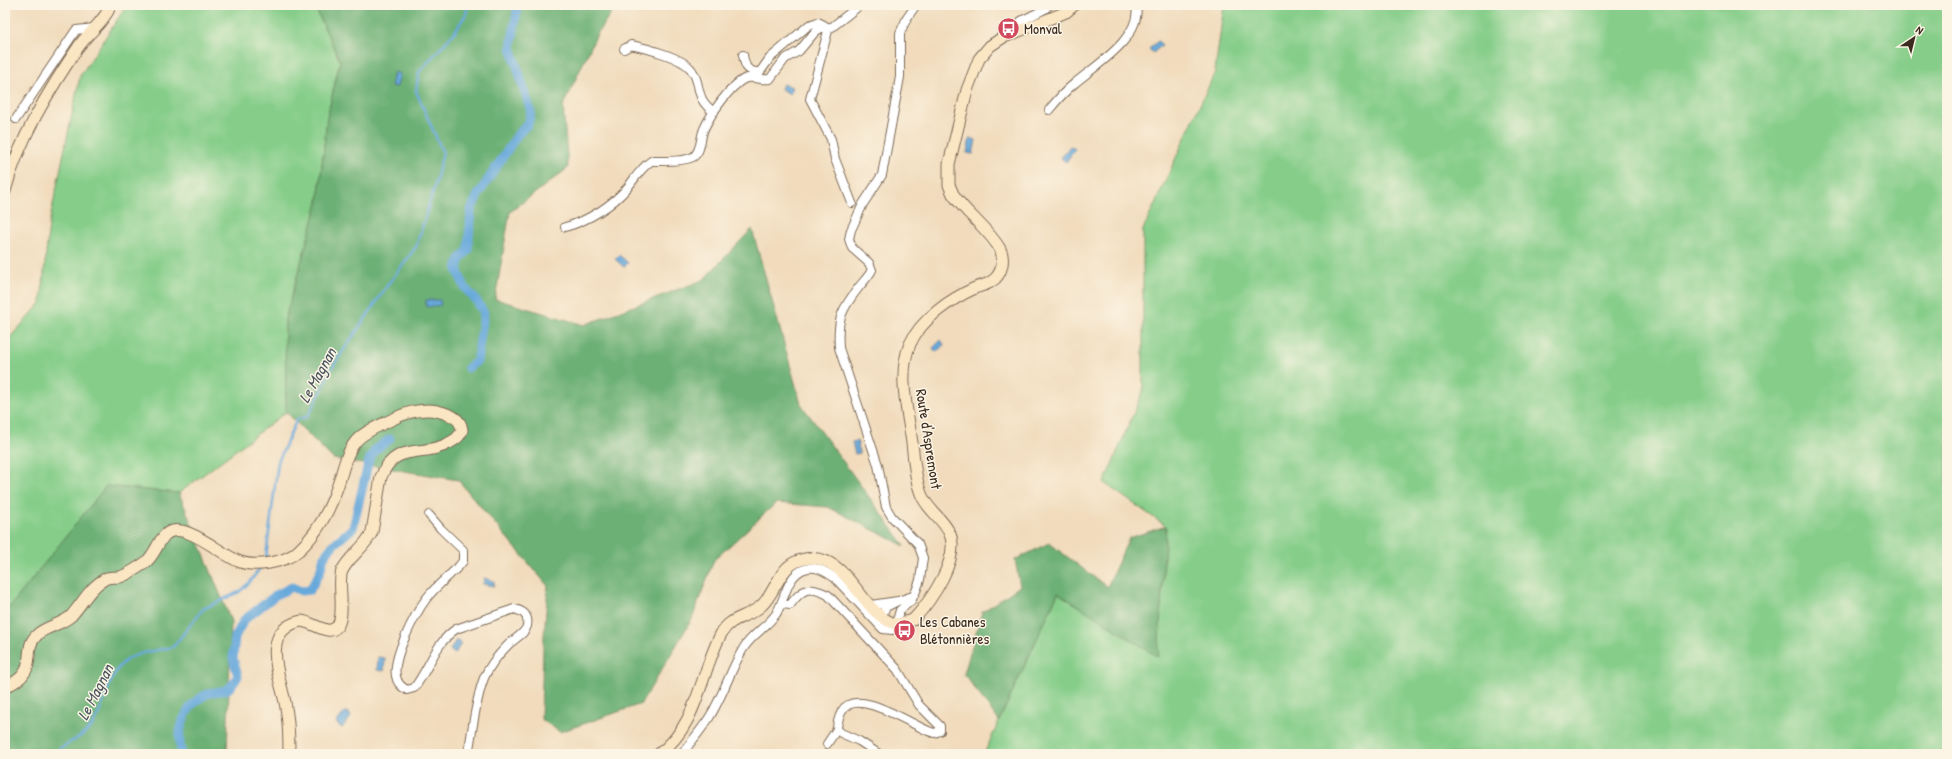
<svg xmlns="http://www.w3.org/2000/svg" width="1952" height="759" font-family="'Patrick Hand',sans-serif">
  <rect width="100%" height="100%" fill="#fcf5e5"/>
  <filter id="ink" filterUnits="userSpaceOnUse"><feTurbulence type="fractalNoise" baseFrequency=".025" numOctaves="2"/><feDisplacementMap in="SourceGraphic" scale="8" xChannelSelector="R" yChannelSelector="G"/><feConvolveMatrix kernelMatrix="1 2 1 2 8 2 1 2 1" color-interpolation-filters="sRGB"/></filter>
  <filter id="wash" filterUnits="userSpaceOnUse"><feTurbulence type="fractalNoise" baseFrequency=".012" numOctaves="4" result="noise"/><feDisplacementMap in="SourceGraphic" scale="16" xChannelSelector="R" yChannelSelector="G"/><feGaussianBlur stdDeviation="0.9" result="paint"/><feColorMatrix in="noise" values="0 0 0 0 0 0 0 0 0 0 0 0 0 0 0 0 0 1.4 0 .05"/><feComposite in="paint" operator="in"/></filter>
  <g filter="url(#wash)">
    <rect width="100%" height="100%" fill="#f1dbbc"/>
    <path fill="#85cd89" stroke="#607c54" d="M 127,5 L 314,5 L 340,61 L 327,118 L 318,203 L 285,319 L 286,412 L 179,493 L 106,487 L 5,613 L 5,343 L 41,303 L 49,224 L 80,76 Z
      M 1224,5 L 1947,5 L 1947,754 L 984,754 L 1058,593 L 1158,656 L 1166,526 L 1104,483 L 1143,391 L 1143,230 L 1215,72 Z"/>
    <path fill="#6cb075" stroke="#546d4a" d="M 314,5 L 616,5 L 597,34 L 563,106 L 568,168 L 510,212 L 495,299 L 584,325 L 703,280 L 752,229 L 801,404 L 905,546 L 828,507 L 776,503 L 714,560 L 692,619 L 641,704 L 560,732 L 541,719 L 543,648 L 548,586 L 458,480 L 333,459 L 286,412 L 285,319 L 318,203 L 327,118 L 340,61 Z
      M 106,486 L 179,493 L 231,621 L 227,754 L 5,754 L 5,613 Z
      M 1166,526 L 1158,657 L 1058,593 L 999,721 L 964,674 L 982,612 L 1020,586 L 1015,560 L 1049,543 L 1107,587 L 1129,538 Z"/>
    <path fill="#67a9db" stroke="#516a7c" d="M 1158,41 L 1162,45 L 1153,53 L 1149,49 Z
      M 394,72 L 400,74 L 397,87 L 391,86 Z
      M 783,84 L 792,87 L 790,94 L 781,89 Z
      M 970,138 L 976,140 L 973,154 L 967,153 Z
      M 1070,146 L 1075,149 L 1066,162 L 1061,158 Z
      M 619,255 L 628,263 L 624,267 L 615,259 Z
      M 426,300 L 440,300 L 441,305 L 426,307 Z
      M 941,340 L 944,345 L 936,352 L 933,348 Z
      M 857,441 L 860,453 L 855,454 L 852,442 Z
      M 484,578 L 494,581 L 494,586 L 483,584 Z
      M 456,640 L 461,643 L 455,654 L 450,650 Z
      M 378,657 L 385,658 L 384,671 L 377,670 Z
      M 345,712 L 349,713 L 351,717 L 342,728 L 336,723 Z"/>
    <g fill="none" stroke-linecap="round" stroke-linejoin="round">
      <path stroke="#67a9db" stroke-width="2.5" d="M 264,560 L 266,557 L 278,462 L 297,419 L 307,417 L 322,390 L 329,372 L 389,283 L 416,247 L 435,185 L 443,153 L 416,91 L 419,72 L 454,33 L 466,14 L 468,5
        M 52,754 C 63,745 78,740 88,730 C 95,724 100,711 103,703 C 119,655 125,656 173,647 L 203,609 L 239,592 L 250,582 L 260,568"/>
      <path stroke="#67a9db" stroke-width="9" d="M 468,368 L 477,361 L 484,313 L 476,300 L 465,288 L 457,269 L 460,259 L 468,250 L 471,210 L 478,195 L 518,134 L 528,124 L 531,112 L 511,47 L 518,5
        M 182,754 C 175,732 184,706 205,695 C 222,687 226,698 238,676 L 233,658 L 235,637 L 244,620 L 276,595 L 292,587 L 301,591 L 310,590 L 320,572 L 324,557 L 334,544 L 353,528 L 369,460 L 375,450 L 390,439"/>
    </g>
  </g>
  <g filter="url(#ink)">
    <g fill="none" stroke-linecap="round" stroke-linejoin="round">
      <defs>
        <path id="street" d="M 829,27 L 810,99 L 831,139 L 835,159 L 852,203
          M 1018,30 L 1021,21 L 1045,9 L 1049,5
          M 624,49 L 631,45 C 646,48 681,57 691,69 C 703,85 693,97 714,112
          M 743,55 C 745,67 747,72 760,72 L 770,58 L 809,25 L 818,22 L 824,25 L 826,28
          M 1049,110 C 1057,100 1065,91 1075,83 C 1095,66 1143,37 1136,5
          M 16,119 L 76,30 L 95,28
          M 565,227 C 588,221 613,205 628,187 C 635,178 641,168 651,161 C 662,161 684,162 693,157 C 702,151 700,137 704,129 C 710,115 730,86 744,79 C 752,75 761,81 770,79 L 785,59 L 799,51 L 815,32 L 821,28 L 832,27 L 860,5
          M 429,515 L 441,529 L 463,550 L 463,561 L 459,566 C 448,577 435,587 426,599 C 415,614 392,658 396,676 C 397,683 401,687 407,690 L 414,688 C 429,669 435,643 456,629 L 514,609 C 523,611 529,615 527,626 C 525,634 514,639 508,645 C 499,654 489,666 484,678 C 475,701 473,729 468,754
          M 782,604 L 790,605 C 802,589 808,585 828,595 L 897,669 L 919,705 L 940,726 L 940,731 L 934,733 C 915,728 857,685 842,711 C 839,717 837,722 837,729 L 841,733 L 859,741 L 879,754
          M 871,605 L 898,601 L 913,596
          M 881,616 L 886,607 L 896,602
          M 827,744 L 837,729
          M 682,754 C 691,742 701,730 709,718 C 723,696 730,671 743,649 C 751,635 767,627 776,614 C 785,600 786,578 802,570 C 814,564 825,571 835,578 L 883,629 L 892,630 L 895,628 L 900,610 L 911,601 L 916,591 L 920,580 L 923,558 L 918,544 L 892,517 L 886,507 L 878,465 L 839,348 C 837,319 841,310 859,287 C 863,282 869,276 872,270 L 869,263 L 852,248 L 849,239 L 851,230 L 863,204 L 882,175 L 900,77 L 900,33 L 907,18 L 916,5"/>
        <path id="secondary" d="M 5,191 C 19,139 49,90 79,46 C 89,32 104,22 111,5
          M 5,687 C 43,671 19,650 38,634 C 47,626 61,625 71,616 C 82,604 90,587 105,579 C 109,576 115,578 120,577 C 129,574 137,568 145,563 C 155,555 157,543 165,535 C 182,518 220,554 238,561 C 254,568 285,563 298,551 C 316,535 329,511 337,488 C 343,472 345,454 356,441 C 365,431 379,426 391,420 C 405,413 421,408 437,411 C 448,414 461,417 462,430 C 460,437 455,440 449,443 C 423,458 395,441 381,477 L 372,532 C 365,548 349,556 342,571 C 336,583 351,633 327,630 C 318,628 310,622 301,621 C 257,631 282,680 286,708 C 289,723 289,739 289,754
          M 659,754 C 698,725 700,674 721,634 C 730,616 749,618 762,605 C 774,594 778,573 792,564 C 800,559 809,557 818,559 C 852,565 864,616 896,624 L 913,620 C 930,602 962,557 949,532 C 942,518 928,510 922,496 C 915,480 914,460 912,443 C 908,412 897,375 910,344 C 921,319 951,299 975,288 C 980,286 987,285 992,281 C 1002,275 1005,259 1000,249 C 988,228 966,214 953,194 L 949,185 L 949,164 L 967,90 L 979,59 L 990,46 L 1002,38 L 1066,12 L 1074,5"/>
      </defs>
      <use href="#street" stroke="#7b6855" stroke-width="10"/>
      <use href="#secondary" stroke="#7b6855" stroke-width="13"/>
      <use href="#street" stroke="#fff" stroke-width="8"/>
      <use href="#secondary" stroke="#fbe6c4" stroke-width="11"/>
    </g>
  </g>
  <defs>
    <symbol id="bus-disc" viewBox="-11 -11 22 22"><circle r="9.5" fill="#d1495b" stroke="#fcf5e5"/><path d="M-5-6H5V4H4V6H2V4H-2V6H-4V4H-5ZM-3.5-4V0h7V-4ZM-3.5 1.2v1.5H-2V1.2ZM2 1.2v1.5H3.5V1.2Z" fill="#fff"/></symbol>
  </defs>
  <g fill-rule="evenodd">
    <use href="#bus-disc" x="996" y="16" width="25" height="25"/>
    <use href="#bus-disc" x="892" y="618" width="25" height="25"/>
  </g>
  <g text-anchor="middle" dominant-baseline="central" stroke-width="3" stroke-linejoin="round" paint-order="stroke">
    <g font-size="15" fill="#3b2a1e" stroke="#fcf5e5" text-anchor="start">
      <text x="1024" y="28">Monval</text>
      <text x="920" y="621">Les Cabanes<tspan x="920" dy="17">Blétonnières</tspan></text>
    </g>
    <g font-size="15" fill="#3b2a1e" stroke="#fcf5e5">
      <text transform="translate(929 439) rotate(81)">Route d'Aspremont</text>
    </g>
    <g font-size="16" font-style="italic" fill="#4a5660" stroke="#fcf5e5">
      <text transform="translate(317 375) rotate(-61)">Le Magnan</text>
      <text transform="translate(95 692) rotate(-63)">Le Magnan</text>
    </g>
  </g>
  <rect width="1952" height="759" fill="none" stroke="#fcf5e5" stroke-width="20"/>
  <g transform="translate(1914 38) rotate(35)" stroke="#fcf5e5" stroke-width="3" paint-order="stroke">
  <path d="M0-3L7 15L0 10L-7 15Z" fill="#3b2a1e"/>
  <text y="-6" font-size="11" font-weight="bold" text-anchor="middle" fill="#3b2a1e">N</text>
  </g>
</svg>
